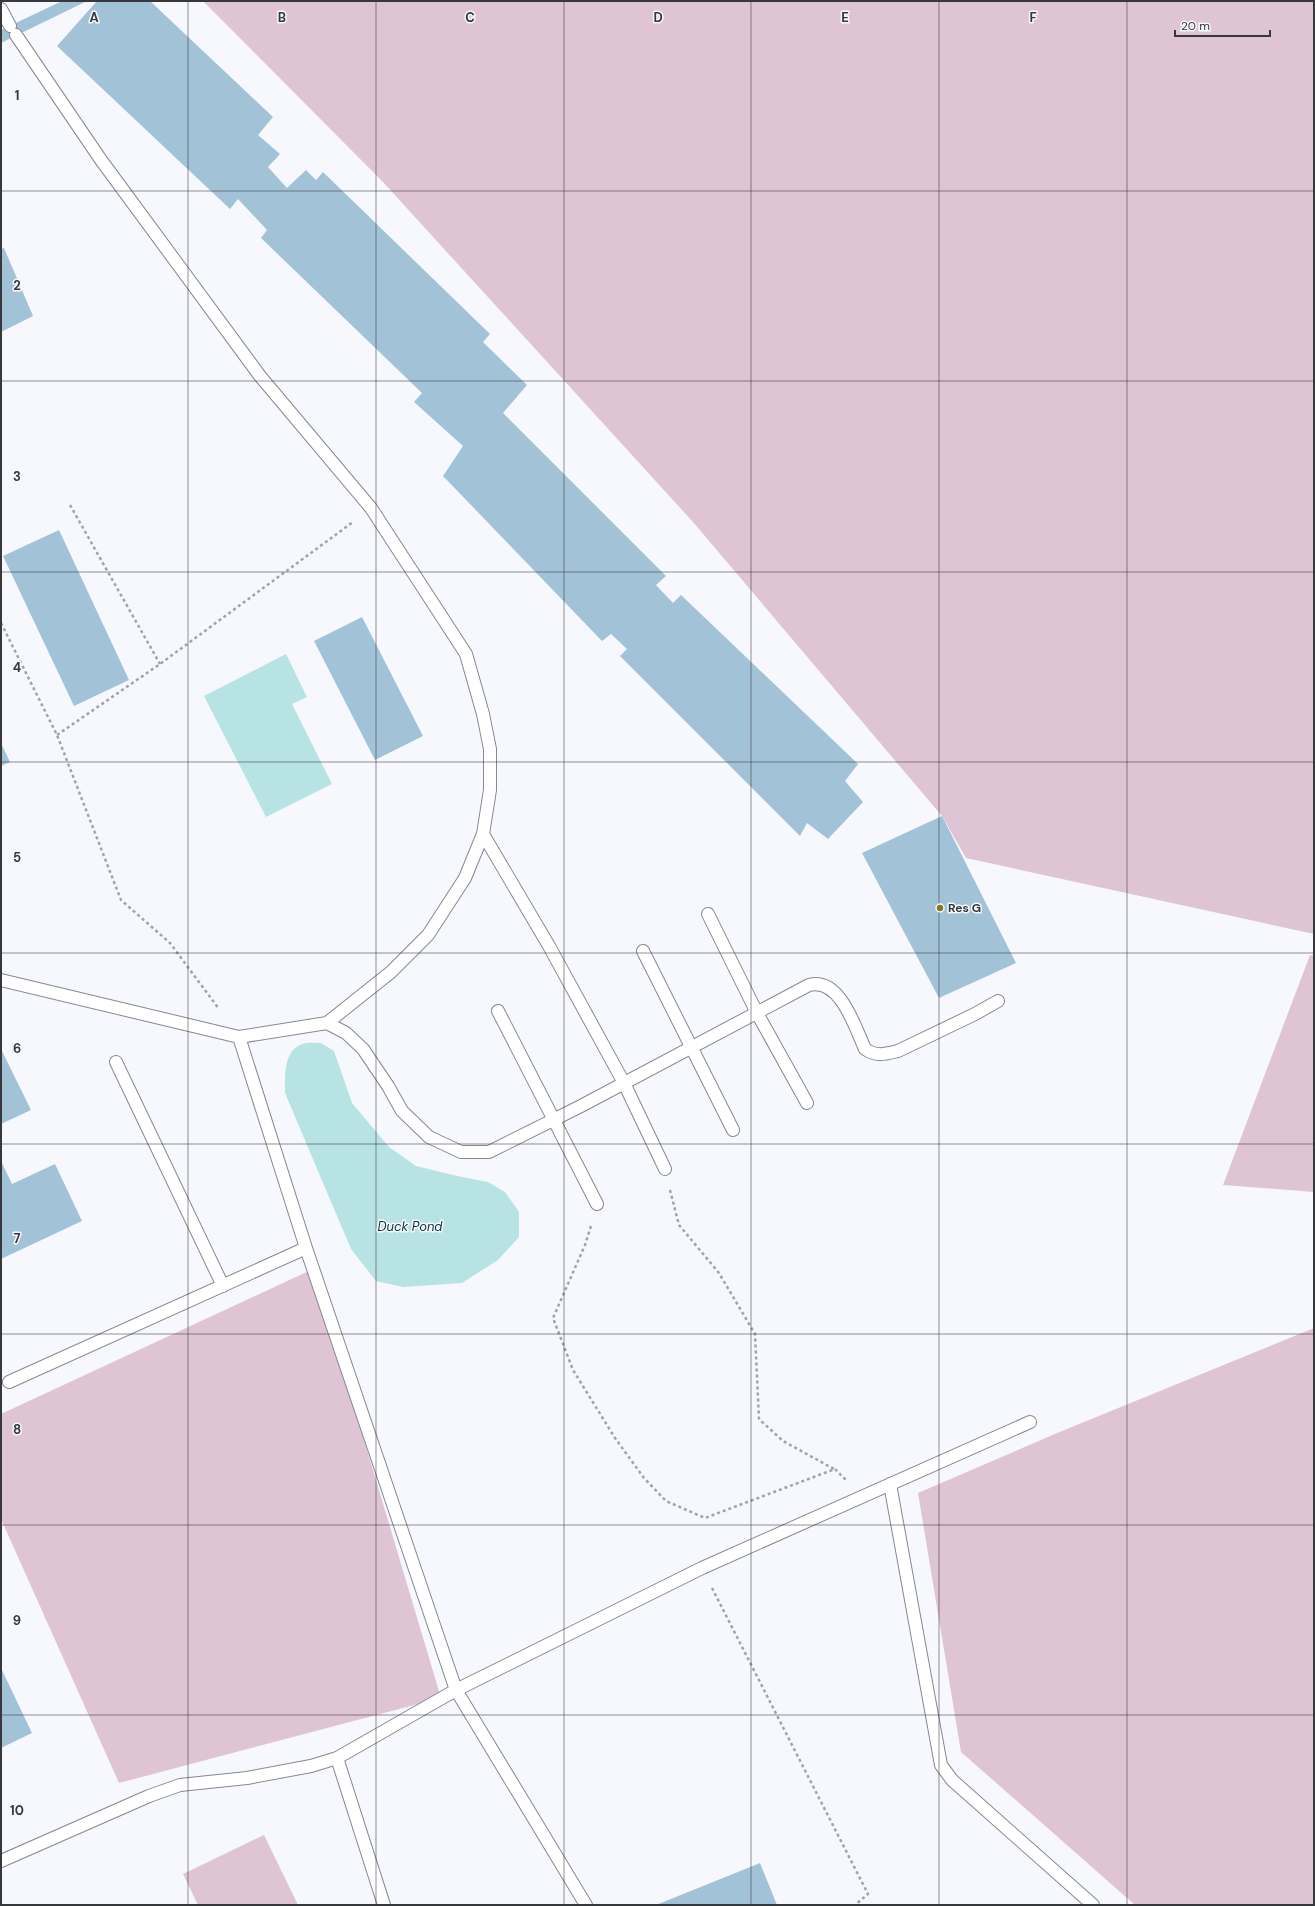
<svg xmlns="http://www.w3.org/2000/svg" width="1315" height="1906" font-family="'DM Sans',sans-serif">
  <rect width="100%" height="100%" fill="#f6f8fe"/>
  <path fill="#dec4d5" d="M 203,1 L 1314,1 L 1314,934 L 966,858 L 942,816 L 693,522 L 383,182 Z
    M 1310,955 L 1314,956 L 1314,1192 L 1223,1185 Z
    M 313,1269 L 441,1698 L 119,1783 L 1,1519 L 1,1414 Z
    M 1314,1328 L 1314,1905 L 1135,1905 L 961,1752 L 918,1493 L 1062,1431 Z
    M 264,1835 L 298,1905 L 198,1905 L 183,1874 Z"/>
  <path fill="#b7e3e5" d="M 286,654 L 307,697 L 292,704 L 332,784 L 266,817 L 204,696 Z
    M 321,1043 L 334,1051 L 352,1103 L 389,1147 L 416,1166 L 457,1176 L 488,1182 L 505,1192 L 519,1212 L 519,1237 L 498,1260 L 462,1283 L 403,1287 L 376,1281 L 351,1249 L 285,1093 C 285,1077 283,1051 302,1044 C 307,1042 316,1043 321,1043 Z"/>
  <path fill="#a2c3d7" d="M 62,1 L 87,1 L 1,43 L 1,30 Z
    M 97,1 L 150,1 L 273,117 L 258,135 L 280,154 L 268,167 L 287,188 L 306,170 L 316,180 L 323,172 L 490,334 L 483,342 L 527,385 L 503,413 L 666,576 L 656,585 L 673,603 L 681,595 L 858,764 L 845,781 L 863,802 L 828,839 L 807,823 L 800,836 L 620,656 L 627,649 L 611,634 L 602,641 L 443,476 L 463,446 L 414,402 L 422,393 L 261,238 L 267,230 L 238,199 L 230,209 L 57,46 Z
    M 4,248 L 33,316 L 1,332 L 1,249 Z
    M 59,530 L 129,680 L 74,706 L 3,556 Z
    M 362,617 L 423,736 L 375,760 L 314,641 Z
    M 1,743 L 10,762 L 1,766 Z
    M 942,816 L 1016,963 L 939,998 L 862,853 Z
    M 1,1049 L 31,1110 L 1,1124 Z
    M 1,1161 L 12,1184 L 55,1164 L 82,1221 L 1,1259 Z
    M 1,1668 L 32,1733 L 1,1748 Z
    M 760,1863 L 777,1905 L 656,1905 Z"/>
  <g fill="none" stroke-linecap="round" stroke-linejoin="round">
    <defs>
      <path id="lane" d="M 1,9 L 10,26
        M 483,834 L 549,946 L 624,1083 L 665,1169
        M 708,914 L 757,1013 L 807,1103
        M 643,951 L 733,1130
        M 1,980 L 239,1037 L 327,1023 L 391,972 L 428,935 L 465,878 L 483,834 L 490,790 L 490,749 L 483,714 L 466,654 L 371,508 L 260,376 L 101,160 L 16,35
        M 498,1011 L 597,1204
        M 327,1023 L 346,1033 L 363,1049 L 388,1086 L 402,1111 L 429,1137 L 461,1152 L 489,1152 L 581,1106 L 809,985 C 840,977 855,1027 865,1049 C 877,1057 885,1054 898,1051 L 975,1014 L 998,1001
        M 239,1037 L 306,1248 L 456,1690 L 586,1905
        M 116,1062 L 223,1286
        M 9,1382 L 306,1248
        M 890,1484 L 941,1765 L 952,1780 L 1093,1905
        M 337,1758 L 384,1905
        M 1,1861 L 149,1796 L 180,1785 L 247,1778 L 311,1766 L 337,1758 L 456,1690 L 702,1568 L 1030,1422"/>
    </defs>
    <use href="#lane" stroke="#858891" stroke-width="14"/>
    <path stroke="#a1a3a8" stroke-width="2.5" stroke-dasharray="3 3" stroke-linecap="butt" d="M 70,505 L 160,664
      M 1,623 L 57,735 L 121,900 L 170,943 L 219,1009
      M 57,735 L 160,664 L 353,522
      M 670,1190 L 679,1225 L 719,1273 L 755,1334 L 759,1419 L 783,1441 L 834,1469
      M 591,1226 L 585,1245 L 553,1318 L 573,1370 L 615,1438 L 644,1478 L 666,1501 L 705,1518 L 835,1469 L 846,1480
      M 712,1588 L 868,1894 L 855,1905"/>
    <use href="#lane" stroke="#fff" stroke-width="12"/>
  </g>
  <path fill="none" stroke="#36383c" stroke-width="1" stroke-opacity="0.55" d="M 188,1 L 188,1905M 376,1 L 376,1905M 564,1 L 564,1905M 751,1 L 751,1905M 939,1 L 939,1905M 1127,1 L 1127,1905M 1,191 L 1314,191M 1,381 L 1314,381M 1,572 L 1314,572M 1,762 L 1314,762M 1,953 L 1314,953M 1,1144 L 1314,1144M 1,1334 L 1314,1334M 1,1525 L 1314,1525M 1,1715 L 1314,1715"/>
  <circle fill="#8b791e" stroke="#f6f8fe" stroke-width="1.5" cx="940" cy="908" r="4"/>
  <g text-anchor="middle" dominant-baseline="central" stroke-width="3" stroke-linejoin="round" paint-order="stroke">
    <g font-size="12" font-weight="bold" fill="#36383c" stroke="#f6f8fe" text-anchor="start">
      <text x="948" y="908">Res G</text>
    </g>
    <g font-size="13" font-style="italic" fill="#0a3437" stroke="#f6f8fe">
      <text x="410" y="1226">Duck Pond</text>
    </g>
  </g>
  <g font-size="13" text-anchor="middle" font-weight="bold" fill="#36383c" stroke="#f6f8fe" stroke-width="3" stroke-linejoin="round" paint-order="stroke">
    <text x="94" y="22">A</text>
    <text x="282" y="22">B</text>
    <text x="470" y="22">C</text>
    <text x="658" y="22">D</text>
    <text x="845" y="22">E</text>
    <text x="1033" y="22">F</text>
    <text x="17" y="100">1</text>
    <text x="17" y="290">2</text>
    <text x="17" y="481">3</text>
    <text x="17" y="672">4</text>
    <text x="17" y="862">5</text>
    <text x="17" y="1053">6</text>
    <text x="17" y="1243">7</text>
    <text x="17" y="1434">8</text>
    <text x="17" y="1625">9</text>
    <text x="17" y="1815">10</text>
  </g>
  <rect width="1315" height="1906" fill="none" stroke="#36383c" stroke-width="4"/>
  <path d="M1175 30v6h95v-6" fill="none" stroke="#36383c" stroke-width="2"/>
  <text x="1181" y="30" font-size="12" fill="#36383c" stroke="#f6f8fe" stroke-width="3" paint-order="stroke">20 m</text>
</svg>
